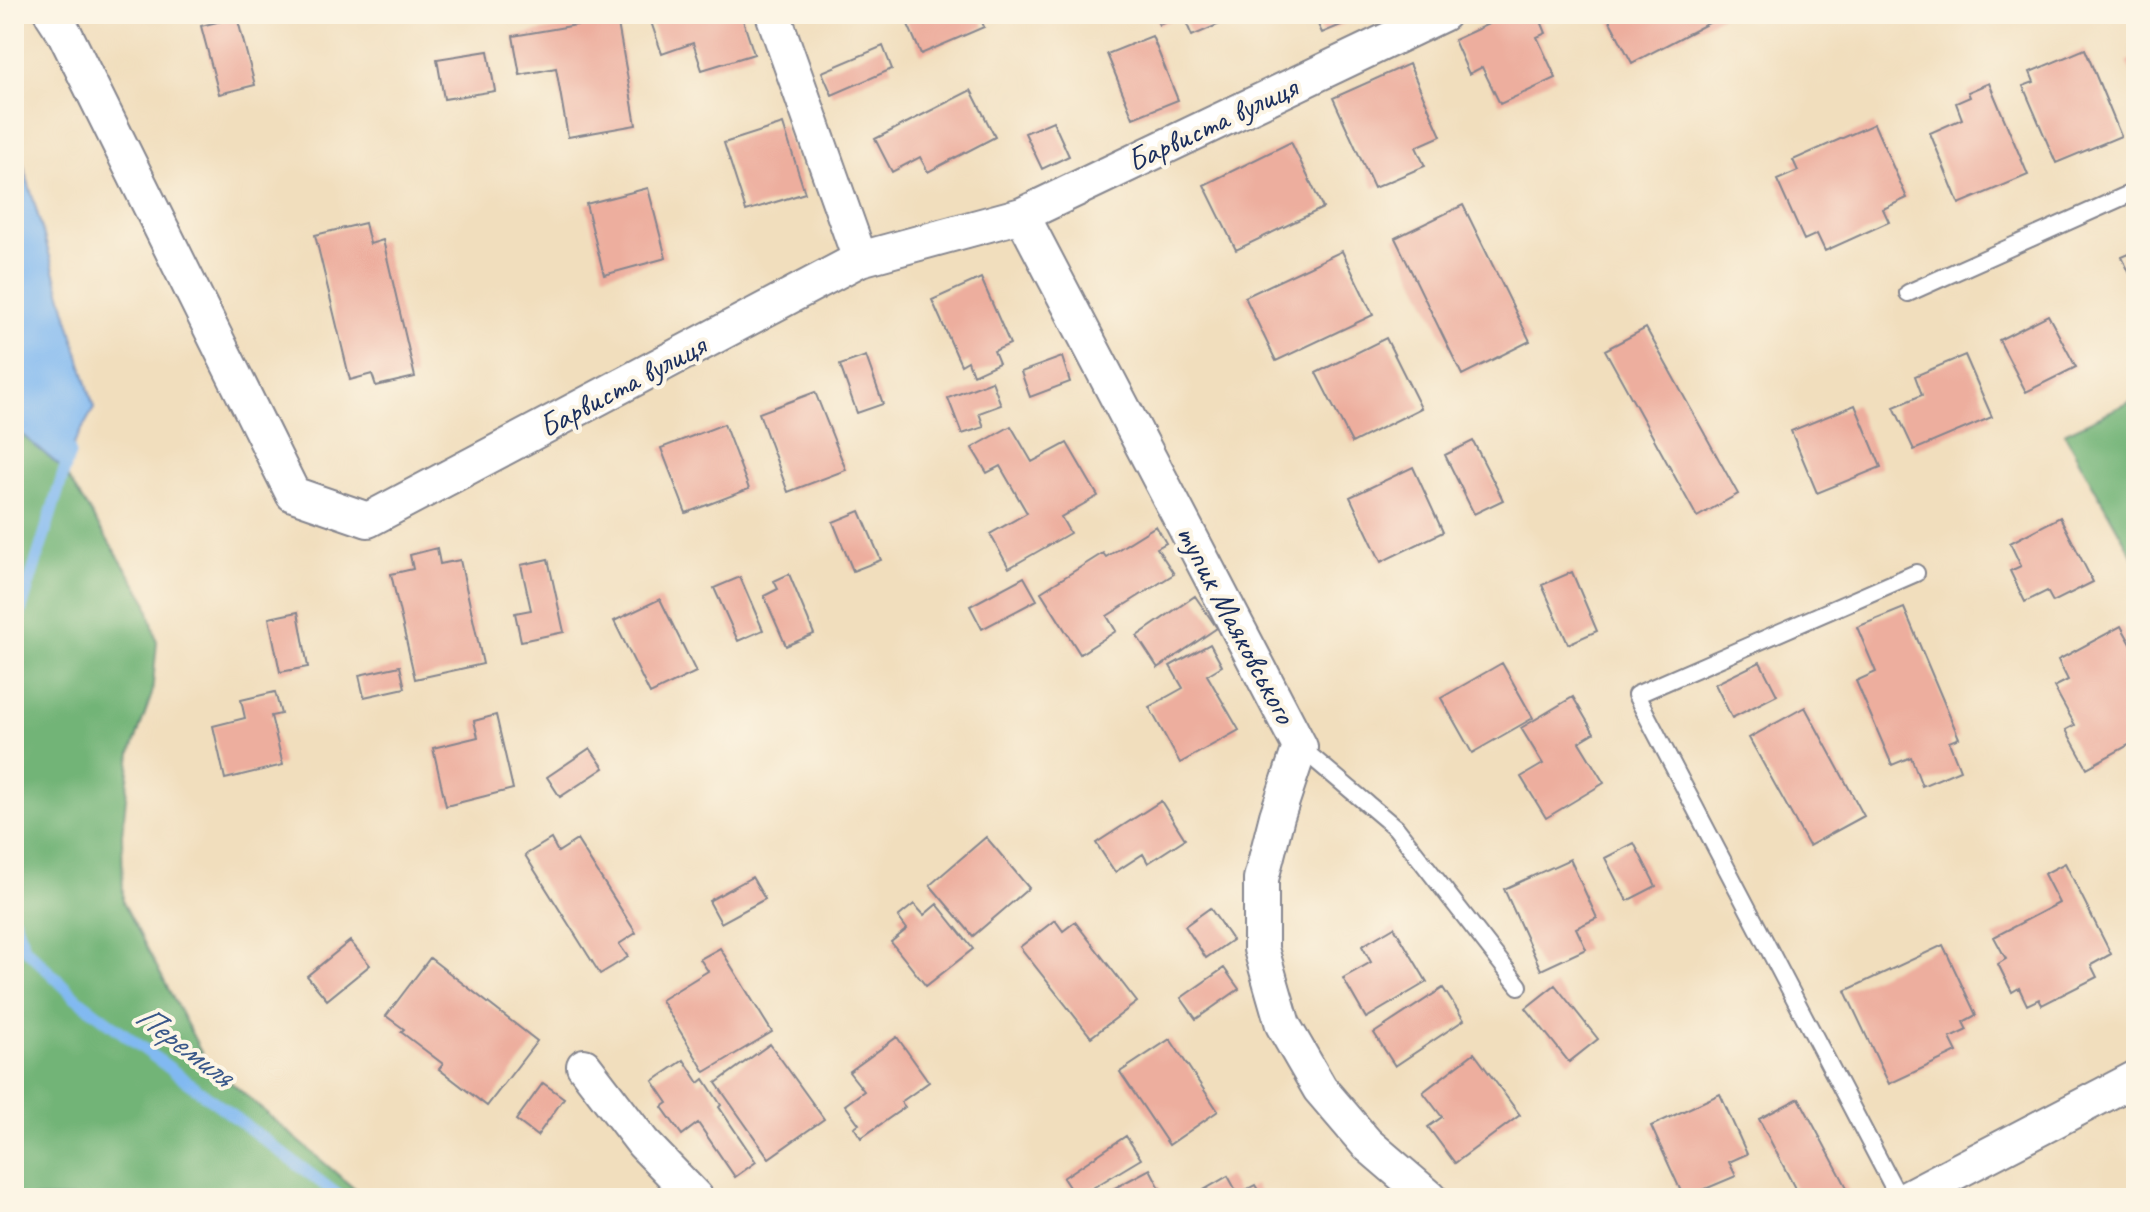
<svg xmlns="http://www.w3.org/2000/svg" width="2150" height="1212" font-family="Caveat,sans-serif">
  <rect width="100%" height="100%" fill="#fcf5e5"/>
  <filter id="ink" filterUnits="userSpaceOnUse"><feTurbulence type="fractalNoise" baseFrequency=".0125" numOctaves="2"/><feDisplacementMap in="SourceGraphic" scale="16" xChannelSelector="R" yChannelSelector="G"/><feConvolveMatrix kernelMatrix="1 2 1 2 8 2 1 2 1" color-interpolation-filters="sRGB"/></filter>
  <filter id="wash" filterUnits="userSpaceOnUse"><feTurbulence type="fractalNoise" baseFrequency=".006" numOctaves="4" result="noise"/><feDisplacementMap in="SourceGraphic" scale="32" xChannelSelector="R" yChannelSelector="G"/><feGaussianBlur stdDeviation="1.8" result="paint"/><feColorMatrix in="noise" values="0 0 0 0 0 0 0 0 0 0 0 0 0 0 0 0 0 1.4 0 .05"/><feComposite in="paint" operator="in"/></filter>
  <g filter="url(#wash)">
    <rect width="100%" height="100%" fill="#f1debd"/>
    <path fill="#72b477" stroke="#46726a" stroke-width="2" d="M 2136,399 L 2136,562 L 2064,433 Z
      M 14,428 L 61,467 L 146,600 L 157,642 L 152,694 L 131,753 L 122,834 L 123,902 L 206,1061 L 365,1198 L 14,1198 Z"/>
    <path fill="#81b9f1" stroke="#4e74a8" stroke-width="2" d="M 14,133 L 94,408 L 61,467 L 14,428 Z"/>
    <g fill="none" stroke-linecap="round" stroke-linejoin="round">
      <path stroke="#81b9f1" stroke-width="12" d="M 14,633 L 70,452 L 64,437
        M 14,920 L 25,948 L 75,997 L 342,1198"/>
    </g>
    <g id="blocks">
      <path fill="#edae9e" d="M 655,14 L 741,14 L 754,54 L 702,70 L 693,43 L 662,54 L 649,16 Z
        M 919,14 L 979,14 L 984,27 L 921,54 L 906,20 Z
        M 1154,14 L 1243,14 L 1192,36 L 1183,15 L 1159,25 Z
        M 1313,14 L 1350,14 L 1353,20 L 1322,33 Z
        M 1510,14 L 1538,14 L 1546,33 L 1537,37 L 1556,78 L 1500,104 L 1482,67 L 1469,74 L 1454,40 Z
        M 1606,14 L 1726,14 L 1632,63 Z
        M 237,17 L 255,85 L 219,94 L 201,26 Z
        M 617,18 L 636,125 L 568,137 L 556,68 L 520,75 L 513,36 Z
        M 1152,36 L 1178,100 L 1133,118 L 1107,54 Z
        M 883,46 L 892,69 L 832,95 L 822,72 Z
        M 2085,49 L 2121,136 L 2056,163 L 2023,86 L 2034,82 L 2030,72 Z
        M 488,51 L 495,91 L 444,99 L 437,59 Z
        M 2136,57 L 2136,82 L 2126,62 Z
        M 1409,64 L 1441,136 L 1416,147 L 1425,166 L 1374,188 L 1333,98 Z
        M 1989,83 L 2028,175 L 1959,204 L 1930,133 L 1962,119 L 1956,103 L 1970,97 L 1968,92 Z
        M 971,90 L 995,137 L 928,172 L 920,157 L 892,172 L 875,139 Z
        M 1053,121 L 1069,156 L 1042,169 L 1025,133 Z
        M 783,124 L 805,193 L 746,211 L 724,143 Z
        M 1874,124 L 1907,198 L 1883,209 L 1889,222 L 1825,251 L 1817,234 L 1804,240 L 1777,180 L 1798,171 L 1793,160 Z
        M 1291,142 L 1323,208 L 1236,250 L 1204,185 Z
        M 648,188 L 666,258 L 604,275 L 586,204 Z
        M 1463,205 L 1530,341 L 1462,375 L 1395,238 Z
        M 365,223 L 370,244 L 383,240 L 415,377 L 376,386 L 372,374 L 350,380 L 315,235 Z
        M 1342,251 L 1373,315 L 1276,361 L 1245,297 Z
        M 2136,251 L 2136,287 L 2122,257 Z
        M 981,278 L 1010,344 L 994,351 L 999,363 L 973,375 L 968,361 L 961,365 L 932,300 Z
        M 2048,315 L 2076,367 L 2026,392 L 1999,340 Z
        M 1646,328 L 1738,494 L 1697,517 L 1605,350 Z
        M 1386,338 L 1421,408 L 1352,443 L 1316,373 Z
        M 1965,355 L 1992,417 L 1914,450 L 1894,407 L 1922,395 L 1915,376 Z
        M 866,356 L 883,404 L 857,413 L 840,365 Z
        M 1062,357 L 1070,382 L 1030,397 L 1021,372 Z
        M 992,381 L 1001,405 L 979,413 L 984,427 L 962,434 L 948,398 Z
        M 815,392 L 846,470 L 788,492 L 759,413 Z
        M 1855,405 L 1881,467 L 1817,493 L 1791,431 Z
        M 724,424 L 749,489 L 686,513 L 661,448 Z
        M 1011,426 L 1032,462 L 1067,443 L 1098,496 L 1061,517 L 1070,533 L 1009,568 L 990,534 L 1027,513 L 1000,466 L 987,473 L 972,448 Z
        M 1473,441 L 1503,500 L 1474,514 L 1445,455 Z
        M 1413,467 L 1443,532 L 1381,562 L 1350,497 Z
        M 860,511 L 881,560 L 853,571 L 833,522 Z
        M 2060,517 L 2093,582 L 2053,602 L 2047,591 L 2025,602 L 2010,571 L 2021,566 L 2010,543 Z
        M 1156,526 L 1166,543 L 1157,548 L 1174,574 L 1107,616 L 1116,631 L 1080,654 L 1041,592 L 1103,553 L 1106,557 Z
        M 437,548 L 440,564 L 460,560 L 483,664 L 415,679 L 391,574 L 413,569 L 410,555 Z
        M 548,559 L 564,632 L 521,641 L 515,613 L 531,610 L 521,565 Z
        M 1572,572 L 1597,631 L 1568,644 L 1542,585 Z
        M 789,574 L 814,634 L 786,646 L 764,596 L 778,589 L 774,581 Z
        M 740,577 L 763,630 L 738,641 L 714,588 Z
        M 1024,577 L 1037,600 L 982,629 L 970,606 Z
        M 1195,596 L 1217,628 L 1158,668 L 1137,636 Z
        M 660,599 L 696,672 L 650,694 L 614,621 Z
        M 1904,608 L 1959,738 L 1949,742 L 1960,770 L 1922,786 L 1911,757 L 1892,765 L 1856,681 L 1876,672 L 1857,627 Z
        M 298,612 L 308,667 L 280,672 L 269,618 Z
        M 2121,626 L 2136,653 L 2136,741 L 2087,768 L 2066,730 L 2075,725 L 2054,687 L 2068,680 L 2058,660 Z
        M 1210,644 L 1222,666 L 1207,675 L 1239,730 L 1180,763 L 1149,707 L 1183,688 L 1170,666 Z
        M 1760,662 L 1777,695 L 1732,718 L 1715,684 Z
        M 1502,663 L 1533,718 L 1472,753 L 1441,698 Z
        M 400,666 L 405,688 L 364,697 L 359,675 Z
        M 275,692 L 281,714 L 271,716 L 283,765 L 225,779 L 213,726 L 245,718 L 241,700 Z
        M 1573,697 L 1594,733 L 1579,742 L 1604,783 L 1546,818 L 1521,777 L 1543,764 L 1521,728 Z
        M 1805,707 L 1864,816 L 1809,846 L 1749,738 Z
        M 496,715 L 513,789 L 446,806 L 433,748 L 478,737 L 474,721 Z
        M 590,748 L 604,768 L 560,797 L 547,777 Z
        M 1161,801 L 1185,839 L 1148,863 L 1143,854 L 1115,872 L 1096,843 Z
        M 986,837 L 1029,888 L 973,936 L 930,885 Z
        M 551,839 L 558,852 L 577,840 L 636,933 L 619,944 L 628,957 L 600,974 L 525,855 Z
        M 1634,843 L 1656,886 L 1627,901 L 1605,858 Z
        M 1570,859 L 1597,918 L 1576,928 L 1586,949 L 1541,970 L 1504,889 Z
        M 2065,863 L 2111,954 L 2091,965 L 2097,977 L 2042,1005 L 2039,999 L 2027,1005 L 2019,988 L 2012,992 L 1998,964 L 2006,959 L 1994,937 L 2059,903 L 2044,874 Z
        M 752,877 L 765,899 L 721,923 L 709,901 Z
        M 914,904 L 924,915 L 937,904 L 973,949 L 926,986 L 891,942 L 907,929 L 898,917 Z
        M 1210,908 L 1232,940 L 1206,958 L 1185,926 Z
        M 1055,920 L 1063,931 L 1075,922 L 1137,1002 L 1091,1037 L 1020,947 Z
        M 1394,927 L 1427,982 L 1366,1018 L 1343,978 L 1371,962 L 1362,946 Z
        M 350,941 L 370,965 L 327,1000 L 307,976 Z
        M 1943,945 L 1976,1015 L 1963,1022 L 1967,1030 L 1950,1038 L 1957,1052 L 1889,1084 L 1845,991 Z
        M 720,948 L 772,1032 L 705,1072 L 661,1000 L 708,971 L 700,959 Z
        M 430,958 L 537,1041 L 487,1106 L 439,1069 L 443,1064 L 401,1032 L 404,1029 L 386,1016 Z
        M 1224,968 L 1239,989 L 1196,1019 L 1181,998 Z
        M 1555,985 L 1598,1039 L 1569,1062 L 1526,1008 Z
        M 1443,988 L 1464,1020 L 1395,1066 L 1374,1033 Z
        M 897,1037 L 929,1082 L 901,1102 L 905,1107 L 861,1138 L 854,1127 L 859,1124 L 845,1105 L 864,1091 L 849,1072 Z
        M 1170,1039 L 1218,1111 L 1169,1145 L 1120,1072 Z
        M 770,1044 L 824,1119 L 769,1158 L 716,1083 Z
        M 1474,1053 L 1520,1115 L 1455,1163 L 1428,1127 L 1442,1117 L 1423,1092 Z
        M 684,1060 L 699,1083 L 704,1079 L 721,1105 L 719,1107 L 756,1162 L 735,1177 L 698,1123 L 682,1135 L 662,1107 L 668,1103 L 653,1081 Z
        M 543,1083 L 564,1098 L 537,1136 L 516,1120 Z
        M 1720,1094 L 1747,1154 L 1729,1162 L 1736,1176 L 1684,1198 L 1651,1126 Z
        M 1799,1098 L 1850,1193 L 1841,1198 L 1800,1198 L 1759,1119 Z
        M 1126,1136 L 1141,1159 L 1076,1198 L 1063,1178 Z
        M 1150,1169 L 1163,1194 L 1155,1198 L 1113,1198 L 1109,1191 Z
        M 1228,1176 L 1238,1194 L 1255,1185 L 1263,1198 L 1190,1198 Z"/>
    </g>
  </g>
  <g filter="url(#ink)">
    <use href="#blocks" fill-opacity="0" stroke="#86868e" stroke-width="2"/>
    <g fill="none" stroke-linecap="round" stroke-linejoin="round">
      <defs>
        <path id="service" d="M 1908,293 L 2136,191
          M 1300,747 L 1396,828 L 1519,986
          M 1899,1198 L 1636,695 L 1916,573"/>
        <path id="minor" d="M 52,14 L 65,34 L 293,494 L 368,520 L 860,259 L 1022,215 L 1443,14
          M 773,14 L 860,259
          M 1022,215 L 1300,747 L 1277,816 L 1261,879 L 1261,949 L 1283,1025 L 1320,1089 L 1367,1144 L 1430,1198
          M 584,1066 L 643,1143 L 696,1198
          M 1906,1198 L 2136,1078"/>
      </defs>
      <use href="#service" stroke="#86868e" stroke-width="20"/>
      <use href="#minor" stroke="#86868e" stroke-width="38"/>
      <use href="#service" stroke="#fff" stroke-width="16"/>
      <use href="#minor" stroke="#fff" stroke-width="34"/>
    </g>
  </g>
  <g text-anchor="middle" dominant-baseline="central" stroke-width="8" stroke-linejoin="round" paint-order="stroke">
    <g font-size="32" fill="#1b2f5e" stroke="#fcf5e5">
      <text transform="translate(1212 124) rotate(-25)">Барвиста вулиця</text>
      <text transform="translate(622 386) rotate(-28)">Барвиста вулиця</text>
      <text transform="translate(1236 624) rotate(62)">тупик Маяковського</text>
    </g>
    <g font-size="34" font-style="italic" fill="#3a588a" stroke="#fcf5e5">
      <text transform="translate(185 1045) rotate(37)">Перемиля</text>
    </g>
  </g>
  <rect width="2150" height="1212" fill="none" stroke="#fcf5e5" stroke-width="48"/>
</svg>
